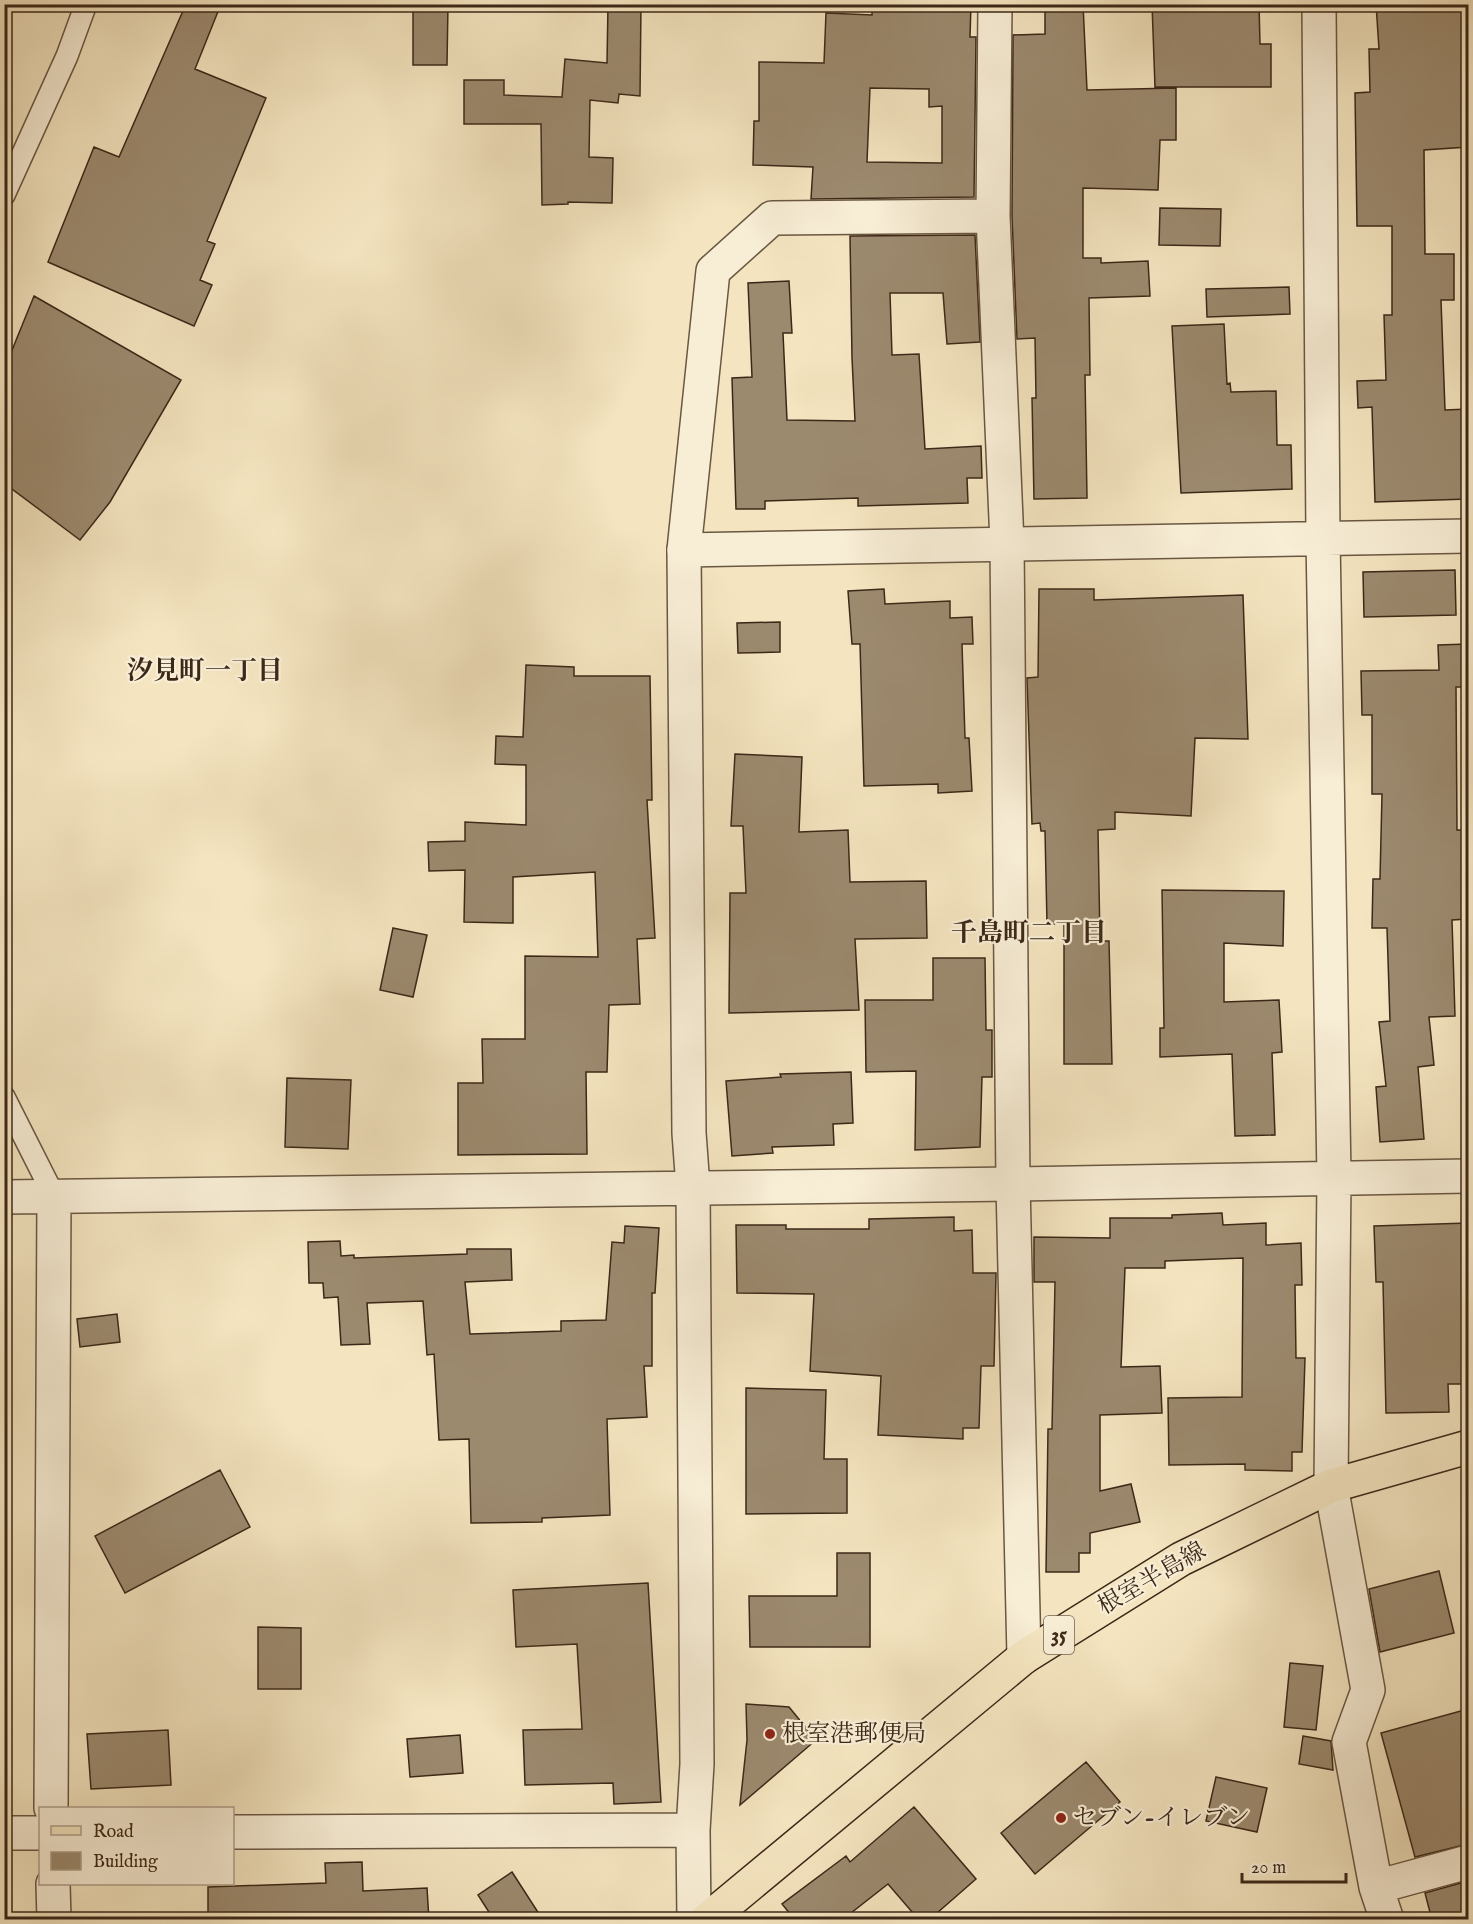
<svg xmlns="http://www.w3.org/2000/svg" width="1473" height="1924" font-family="'IM FELL English','Noto Serif JP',serif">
  <rect width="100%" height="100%" fill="#f4e5c0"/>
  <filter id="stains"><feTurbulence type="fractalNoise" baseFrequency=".00333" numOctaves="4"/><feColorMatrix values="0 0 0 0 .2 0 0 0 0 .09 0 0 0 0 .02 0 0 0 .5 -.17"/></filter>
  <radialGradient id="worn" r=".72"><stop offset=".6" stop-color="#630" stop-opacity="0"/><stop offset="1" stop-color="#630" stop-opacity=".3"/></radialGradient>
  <path fill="#9c8a6f" stroke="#3c2818" stroke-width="1.5" fill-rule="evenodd" d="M 186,4 L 221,4 L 195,69 L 266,98 L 207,241 L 215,244 L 200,280 L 212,285 L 194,326 L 48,262 L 94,147 L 119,157 Z
    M 413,4 L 448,4 L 447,65 L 413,65 Z
    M 608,4 L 641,4 L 640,96 L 619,94 L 618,103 L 590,100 L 589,157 L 613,158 L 612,203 L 568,202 L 568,204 L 542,205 L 541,124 L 464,124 L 464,80 L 504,80 L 504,95 L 562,97 L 565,59 L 607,63 Z
    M 872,4 L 971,4 L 970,37 L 976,37 L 974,197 L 811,199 L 813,167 L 753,165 L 754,121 L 759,121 L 759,62 L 824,63 L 826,13 L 872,15 ZM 870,88 L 929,89 L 929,107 L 942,106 L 942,163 L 867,162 Z
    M 1045,4 L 1083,4 L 1087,90 L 1176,88 L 1176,140 L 1160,140 L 1158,190 L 1083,188 L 1083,258 L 1101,258 L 1101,263 L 1148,261 L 1150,296 L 1089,298 L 1090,375 L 1085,375 L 1087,498 L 1034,499 L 1032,398 L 1036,398 L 1035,338 L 1017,339 L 1012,216 L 1013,35 L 1045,34 Z
    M 1152,4 L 1259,4 L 1260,44 L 1271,44 L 1271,87 L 1155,87 Z
    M 1376,4 L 1466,6 L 1468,147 L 1424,150 L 1425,254 L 1454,254 L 1454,300 L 1441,300 L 1445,410 L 1468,409 L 1468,499 L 1375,502 L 1372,407 L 1358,408 L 1357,381 L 1386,380 L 1384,315 L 1392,315 L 1392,226 L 1357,226 L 1355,93 L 1370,92 L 1369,49 L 1379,49 Z
    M 1160,208 L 1221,209 L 1220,246 L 1159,245 Z
    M 975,235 L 980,342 L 947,344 L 943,293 L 890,293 L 892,355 L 919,354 L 925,449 L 981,446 L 982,478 L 967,478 L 968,503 L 858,506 L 858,498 L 765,501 L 765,509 L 736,509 L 732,378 L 752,377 L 748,283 L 789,281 L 792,333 L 783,333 L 787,420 L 855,421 L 852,358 L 850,236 Z
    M 1289,287 L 1290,314 L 1207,317 L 1206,289 Z
    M 34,296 L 181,380 L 110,502 L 80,540 L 4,483 L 4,370 Z
    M 1224,324 L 1227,384 L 1230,383 L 1231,392 L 1276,391 L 1277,445 L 1291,445 L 1292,489 L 1181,493 L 1172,326 Z
    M 1455,570 L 1456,615 L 1364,617 L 1363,572 Z
    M 884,589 L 885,604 L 950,601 L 950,618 L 972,617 L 973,644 L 962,644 L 965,738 L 969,738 L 972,791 L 938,793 L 938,784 L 864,786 L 860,644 L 852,644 L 848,591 Z
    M 1039,589 L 1094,589 L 1094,600 L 1243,595 L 1248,739 L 1195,738 L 1191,816 L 1115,812 L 1115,829 L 1098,830 L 1100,941 L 1109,941 L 1112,1064 L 1064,1064 L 1064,924 L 1047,924 L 1045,831 L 1041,831 L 1040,823 L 1032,824 L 1027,678 L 1038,677 Z
    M 780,622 L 780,652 L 738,653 L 737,623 Z
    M 1468,644 L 1468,687 L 1456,687 L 1457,830 L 1468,830 L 1468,919 L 1452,920 L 1455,1016 L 1429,1017 L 1434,1065 L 1418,1067 L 1424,1139 L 1380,1142 L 1376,1087 L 1386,1086 L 1379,1022 L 1390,1021 L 1387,928 L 1372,928 L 1373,879 L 1380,879 L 1382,794 L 1372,794 L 1372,715 L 1362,715 L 1361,671 L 1439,670 L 1438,645 Z
    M 526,665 L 574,667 L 574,676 L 650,676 L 652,800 L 647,800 L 655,938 L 637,939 L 640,1004 L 609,1005 L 607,1072 L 586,1072 L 587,1154 L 458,1155 L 458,1083 L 483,1083 L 482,1039 L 525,1039 L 525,956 L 598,957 L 595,872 L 513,877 L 513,923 L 464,922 L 465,870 L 429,871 L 428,842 L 465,841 L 465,822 L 526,825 L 526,765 L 495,764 L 496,736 L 523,737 Z
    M 735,754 L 802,757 L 799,832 L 848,830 L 850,882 L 926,881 L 927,938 L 855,939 L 859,1010 L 729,1013 L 730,893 L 746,893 L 743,826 L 731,826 Z
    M 1162,890 L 1284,891 L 1283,946 L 1224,943 L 1224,1002 L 1279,1000 L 1282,1052 L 1272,1053 L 1275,1135 L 1235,1136 L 1232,1054 L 1160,1057 L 1160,1028 L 1164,1028 Z
    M 393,928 L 427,935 L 413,997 L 380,990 Z
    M 933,958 L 985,958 L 986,1030 L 992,1030 L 992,1077 L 982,1077 L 980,1147 L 915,1150 L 916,1071 L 866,1072 L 865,1000 L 933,1000 Z
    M 851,1072 L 853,1123 L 833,1124 L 834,1145 L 772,1147 L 773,1153 L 732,1156 L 726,1081 L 781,1077 L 780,1074 Z
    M 287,1078 L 351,1080 L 348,1149 L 285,1147 Z
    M 1222,1213 L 1223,1225 L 1266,1223 L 1266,1245 L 1301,1243 L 1302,1285 L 1295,1285 L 1296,1358 L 1305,1358 L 1302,1452 L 1292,1452 L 1292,1471 L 1245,1470 L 1245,1464 L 1169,1465 L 1168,1398 L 1242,1397 L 1243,1258 L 1165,1261 L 1165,1268 L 1125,1268 L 1121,1367 L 1160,1366 L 1162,1413 L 1100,1415 L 1100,1491 L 1131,1484 L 1140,1522 L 1090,1533 L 1090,1553 L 1079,1553 L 1079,1572 L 1046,1572 L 1048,1429 L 1052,1429 L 1055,1282 L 1034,1282 L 1034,1237 L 1110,1238 L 1110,1218 L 1172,1218 L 1172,1215 Z
    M 954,1217 L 954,1231 L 972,1230 L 973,1273 L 996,1273 L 994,1366 L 981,1366 L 979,1428 L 963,1428 L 963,1439 L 878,1435 L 881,1376 L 810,1371 L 814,1294 L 737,1293 L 736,1225 L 786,1225 L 786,1229 L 869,1229 L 869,1219 Z
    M 1468,1223 L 1468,1384 L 1448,1384 L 1449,1412 L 1386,1413 L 1383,1282 L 1376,1282 L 1374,1226 Z
    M 625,1226 L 659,1228 L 655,1293 L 652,1293 L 652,1366 L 644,1366 L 647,1417 L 607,1419 L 610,1515 L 542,1518 L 542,1522 L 471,1523 L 469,1439 L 439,1440 L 434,1354 L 427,1355 L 423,1301 L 367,1303 L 370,1344 L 341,1345 L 338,1297 L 324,1298 L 323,1283 L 309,1283 L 308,1242 L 340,1241 L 341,1256 L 354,1255 L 354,1258 L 467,1254 L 467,1249 L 511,1249 L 512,1280 L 465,1282 L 470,1334 L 561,1331 L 561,1321 L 606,1320 L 612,1242 L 624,1243 Z
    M 117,1314 L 120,1342 L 80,1347 L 77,1319 Z
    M 746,1388 L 826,1390 L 824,1459 L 847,1459 L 847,1513 L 746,1514 Z
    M 220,1470 L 250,1527 L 125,1593 L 95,1536 Z
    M 837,1553 L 870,1553 L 870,1647 L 750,1647 L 749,1596 L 837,1596 Z
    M 1439,1571 L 1454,1633 L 1380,1652 L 1369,1589 Z
    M 648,1583 L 661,1802 L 614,1804 L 613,1783 L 525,1785 L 523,1730 L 582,1729 L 577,1644 L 516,1647 L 513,1590 Z
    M 258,1627 L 301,1628 L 301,1689 L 258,1689 Z
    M 1290,1663 L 1323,1666 L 1316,1730 L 1284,1727 Z
    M 746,1704 L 789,1707 L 816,1740 L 740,1805 L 747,1740 Z
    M 1468,1709 L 1468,1844 L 1415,1857 L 1381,1733 Z
    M 168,1730 L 171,1785 L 91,1789 L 87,1734 Z
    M 460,1735 L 463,1773 L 410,1777 L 407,1739 Z
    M 1303,1736 L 1331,1741 L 1333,1770 L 1299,1764 Z
    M 1086,1762 L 1120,1802 L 1035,1874 L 1001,1833 Z
    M 1216,1777 L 1267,1788 L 1257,1832 L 1206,1821 Z
    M 914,1807 L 976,1879 L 929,1920 L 919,1920 L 888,1884 L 842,1920 L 795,1920 L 782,1904 L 846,1856 L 850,1862 Z
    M 362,1862 L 363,1891 L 427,1888 L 429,1920 L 208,1920 L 208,1887 L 326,1883 L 325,1863 Z
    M 512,1872 L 543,1920 L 494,1920 L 478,1895 Z
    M 1468,1881 L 1468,1920 L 1432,1920 L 1425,1893 Z"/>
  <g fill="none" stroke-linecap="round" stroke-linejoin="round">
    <defs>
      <path id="service" d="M 4,195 L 67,56 L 86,4
        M 4,1097 L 54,1196"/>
      <path id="minor" d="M 995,4 L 993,216 L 1007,543 L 1013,1184 L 1024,1657
        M 684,550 L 713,271 L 772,218 L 993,216
        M 1331,1486 L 1368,1690 L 1349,1742 L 1376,1887 L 1387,1920
        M 1376,1887 L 1468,1862"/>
      <path id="tertiary" d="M 1319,4 L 1323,538 L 1334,1177 L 1331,1486
        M 4,1197 L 1013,1184 L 1468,1176
        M 51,1808 L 54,1196
        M 232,1832 L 693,1830
        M 4,1833 L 40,1833
        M 53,1884 L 54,1920
        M 694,1920 L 693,1830 L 697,1764 L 693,1187 L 689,1133 L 684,550 L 1468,536"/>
      <path id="primary" d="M 707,1920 L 1024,1657 L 1181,1559 L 1331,1486 L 1468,1447"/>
    </defs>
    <use href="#service" stroke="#6a5742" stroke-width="24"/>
    <use href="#minor" stroke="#6a5742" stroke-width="36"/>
    <use href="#tertiary" stroke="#6a5742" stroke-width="36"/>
    <use href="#primary" stroke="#3c2818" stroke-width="36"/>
    <use href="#service" stroke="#f8eed6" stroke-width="21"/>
    <use href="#minor" stroke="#f8eed6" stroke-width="33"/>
    <use href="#tertiary" stroke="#f8eed6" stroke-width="33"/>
    <use href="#primary" stroke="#f4e5c0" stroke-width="33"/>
  </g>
  <g fill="#8f2418" stroke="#f8eed6" stroke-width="2">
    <circle cx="770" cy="1734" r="6"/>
    <circle cx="1061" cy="1818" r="6"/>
  </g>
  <g text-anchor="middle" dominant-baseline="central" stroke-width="4.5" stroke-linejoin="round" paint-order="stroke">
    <rect fill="#f8eed6" stroke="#746351" stroke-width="1.5" x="1044" y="1616" width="30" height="38" rx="4.5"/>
    <g font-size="22" font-weight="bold" fill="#3c2818">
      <text x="1059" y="1635">35</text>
    </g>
    <g font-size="24" fill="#3c2818" stroke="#f8eed6">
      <text transform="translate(1152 1579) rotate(-30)">根室半島線</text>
    </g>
    <g font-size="24" fill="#3c2818" stroke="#f8eed6" text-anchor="start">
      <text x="782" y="1734">根室港郵便局</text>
      <text x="1073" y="1818">セブン-イレブン</text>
    </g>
    <g font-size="26" font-weight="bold" fill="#3c2818" stroke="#f8eed6">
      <text x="205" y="671">汐見町一丁目</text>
      <text x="1029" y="933">千島町二丁目</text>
    </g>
  </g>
  <rect width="1473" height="1924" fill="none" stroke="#f4e5c0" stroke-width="24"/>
  <rect x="6" y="6" width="1461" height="1912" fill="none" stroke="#3c2818" stroke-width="3"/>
  <rect x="12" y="12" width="1449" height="1900" fill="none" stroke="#3c2818" stroke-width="1.5"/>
  <rect x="39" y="1807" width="195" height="78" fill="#f8eed6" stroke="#ad9f8a" stroke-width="1.5"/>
  <rect x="51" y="1826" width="30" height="9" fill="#f4e5c0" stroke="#ad9f8a" stroke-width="1.5"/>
  <text x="93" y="1837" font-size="18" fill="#3c2818">Road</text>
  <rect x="51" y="1852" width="30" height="18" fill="#9c8a6f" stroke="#ad9f8a" stroke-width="1.5"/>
  <text x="93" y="1867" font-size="18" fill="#3c2818">Building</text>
  <path d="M1242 1873v9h104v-9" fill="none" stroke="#3c2818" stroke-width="3"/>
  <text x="1251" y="1873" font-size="18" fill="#3c2818" stroke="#f8eed6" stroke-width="4.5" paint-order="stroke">20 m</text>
  <rect width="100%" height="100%" filter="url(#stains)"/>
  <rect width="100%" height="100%" fill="url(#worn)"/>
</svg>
